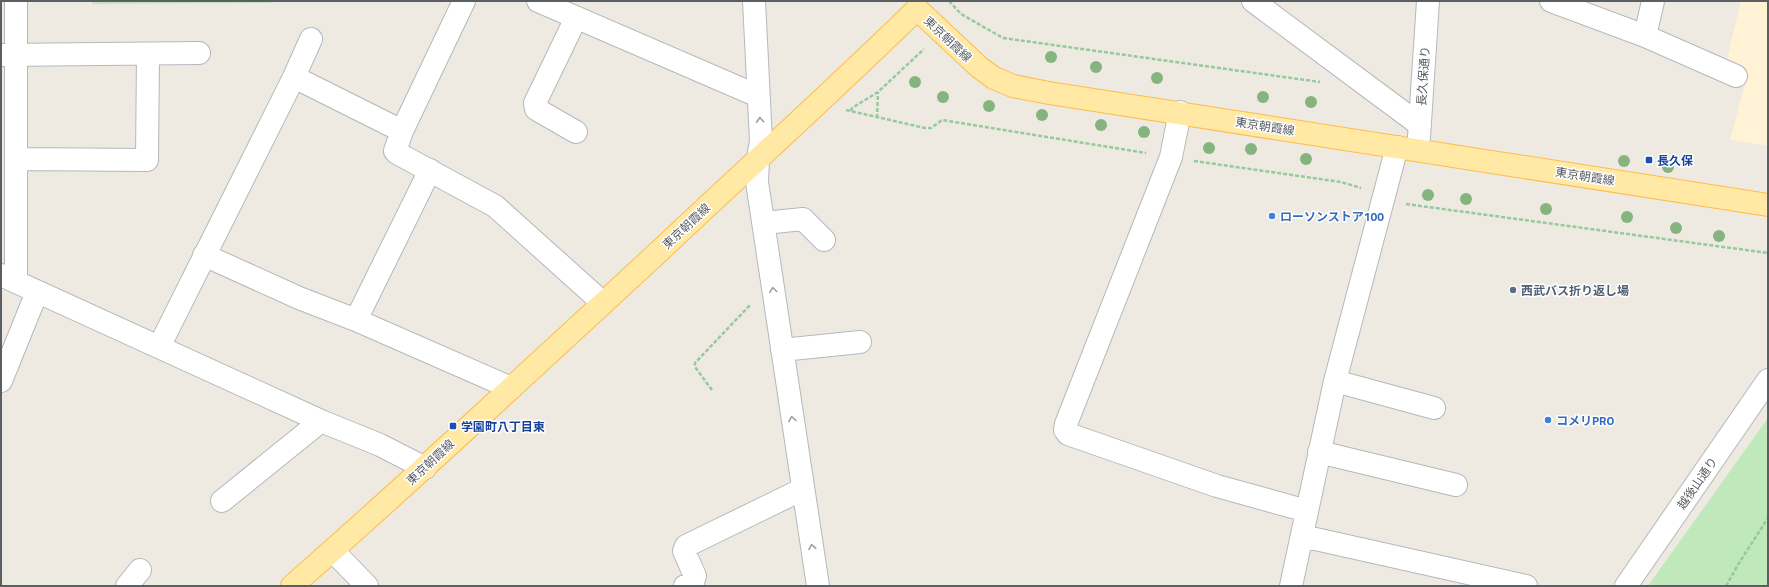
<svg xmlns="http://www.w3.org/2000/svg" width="1769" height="587" font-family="'Titillium Web','Noto Sans JP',sans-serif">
  <rect width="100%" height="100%" fill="#eeeae1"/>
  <path fill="#fff2d5" d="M 1741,1 L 1768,1 L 1768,146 L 1730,140 L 1748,73 L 1726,63 Z"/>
  <path fill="#bfe8bb" d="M 92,1 L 272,1 L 271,3 L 92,4 Z
    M 1768,418 L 1768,586 L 1648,586 Z"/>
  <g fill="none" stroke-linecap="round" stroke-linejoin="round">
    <defs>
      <path id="minor" d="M 538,1 L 758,96
        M 754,1 L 761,141 L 758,159 L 757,182 L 818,586
        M 1253,1 L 1420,125
        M 1551,1 L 1645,36 L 1653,1
        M 576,18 L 535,103 L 536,109 L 576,132
        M 1645,36 L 1736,76
        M 2,55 L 199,53
        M 294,77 L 311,39
        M 1180,112 L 1171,157 L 1066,424 L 1065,430 L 1068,434 L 1217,486 L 1307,511
        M 402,131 L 464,1
        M 1419,137 L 1428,1
        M 16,159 L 147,160 L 148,54
        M 764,223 L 803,219 L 824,240
        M 204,255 L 299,298 L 356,320 L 511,388
        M 1,275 L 321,421 L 380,445 L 425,468
        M 16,282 L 16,1
        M 356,320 L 430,170
        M 159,347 L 294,77 L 402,131 L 395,151 L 397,153 L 495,206 L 603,303
        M 782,350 L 860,342
        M 1,381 L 37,292
        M 1335,381 L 1434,408
        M 1319,452 L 1456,485
        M 222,501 L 321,421
        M 1302,536 L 1526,586
        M 333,551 L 367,586
        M 127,586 L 140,570
        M 685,586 L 693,582 L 695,576 L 684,551 L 686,546 L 803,489
        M 1291,586 L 1335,381 L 1397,147
        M 1626,586 L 1768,380"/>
      <path id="major" d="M 292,586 C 414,479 533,368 652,258 C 740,175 830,94 917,9 L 979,67 L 994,78 L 1013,86 L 1049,93 L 1768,205"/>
    </defs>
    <use href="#minor" stroke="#b4b8bd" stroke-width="24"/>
    <use href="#major" stroke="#fcbd4c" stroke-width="24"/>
    <path stroke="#94ca9e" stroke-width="2.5" stroke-dasharray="4 2" stroke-linecap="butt" d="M 949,1 L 961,14 L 1003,38 L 1320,82
      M 846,110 L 925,128 L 931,128 L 942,120 L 1146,153
      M 851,111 L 852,108 L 878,92 L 924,49
      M 877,118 L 878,92
      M 1194,161 L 1341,182 L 1361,188
      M 1406,204 L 1768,253
      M 712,390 L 695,367 L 695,363 L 751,304
      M 1726,586 L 1739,563 L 1768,518"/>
    <use href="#minor" stroke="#fff" stroke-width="22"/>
    <use href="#major" stroke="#ffe9a5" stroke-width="22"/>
  </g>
  <g fill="#86b47f">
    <circle cx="1051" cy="57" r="6"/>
    <circle cx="1096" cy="67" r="6"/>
    <circle cx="1157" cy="78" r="6"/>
    <circle cx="915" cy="82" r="6"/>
    <circle cx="943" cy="97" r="6"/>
    <circle cx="1263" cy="97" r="6"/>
    <circle cx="1311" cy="102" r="6"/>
    <circle cx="989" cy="106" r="6"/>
    <circle cx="1042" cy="115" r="6"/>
    <circle cx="1101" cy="125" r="6"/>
    <circle cx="1144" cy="132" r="6"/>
    <circle cx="1209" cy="148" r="6"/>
    <circle cx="1251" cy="149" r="6"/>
    <circle cx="1306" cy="159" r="6"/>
    <circle cx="1624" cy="161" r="6"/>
    <circle cx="1668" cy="167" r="6"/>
    <circle cx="1428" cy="195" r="6"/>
    <circle cx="1466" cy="199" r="6"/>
    <circle cx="1546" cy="209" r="6"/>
    <circle cx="1627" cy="217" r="6"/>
    <circle cx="1676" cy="228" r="6"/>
    <circle cx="1719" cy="236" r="6"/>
  </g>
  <defs><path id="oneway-chevron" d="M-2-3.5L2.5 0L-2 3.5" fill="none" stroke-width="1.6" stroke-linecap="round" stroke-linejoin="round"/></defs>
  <g stroke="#9c9fa2">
    <use href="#oneway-chevron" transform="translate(760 120) rotate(-94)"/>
    <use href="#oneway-chevron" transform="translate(773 290) rotate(-98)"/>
    <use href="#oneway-chevron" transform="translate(792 419) rotate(-99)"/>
    <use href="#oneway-chevron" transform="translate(812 547) rotate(-99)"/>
  </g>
  <g fill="#1a4fb4" stroke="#fff" stroke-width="1.5">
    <rect x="1645" y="156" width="8" height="8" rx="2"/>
    <rect x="449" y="422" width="8" height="8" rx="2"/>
  </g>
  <g fill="#3f7fe0" stroke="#fff" stroke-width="1.5">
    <circle cx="1272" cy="216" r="4"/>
    <circle cx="1548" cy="420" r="4"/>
  </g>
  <circle fill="#5c6f8a" stroke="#fff" stroke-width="1.5" cx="1513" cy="290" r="4"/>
  <g text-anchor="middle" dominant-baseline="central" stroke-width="3" stroke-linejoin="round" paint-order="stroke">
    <g font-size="12" fill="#5a5f64" stroke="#fff">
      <text transform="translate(948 39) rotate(43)">東京朝霞線</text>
      <text transform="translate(1423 76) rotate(-86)">長久保通り</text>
      <text transform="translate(1265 126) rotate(9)">東京朝霞線</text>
      <text transform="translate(1585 176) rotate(9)">東京朝霞線</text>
      <text transform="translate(686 226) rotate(-43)">東京朝霞線</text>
      <text transform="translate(430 462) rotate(-43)">東京朝霞線</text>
      <text transform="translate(1697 483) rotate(-55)">越後山通り</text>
    </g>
    <g font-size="12" font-weight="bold" fill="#164399" stroke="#fff" text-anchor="start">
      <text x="1657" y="160">長久保</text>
      <text x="461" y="426">学園町八丁目東</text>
    </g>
    <g font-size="12" font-weight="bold" fill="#366cbe" stroke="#fff" text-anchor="start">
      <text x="1280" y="216">ローソンストア100</text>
      <text x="1556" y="420">コメリPRO</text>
    </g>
    <g font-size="12" font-weight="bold" fill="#4e5e75" stroke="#fff" text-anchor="start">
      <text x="1521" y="290">西武バス折り返し場</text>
    </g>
  </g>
  <rect width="1769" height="587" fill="none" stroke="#5a5f64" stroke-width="4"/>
</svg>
